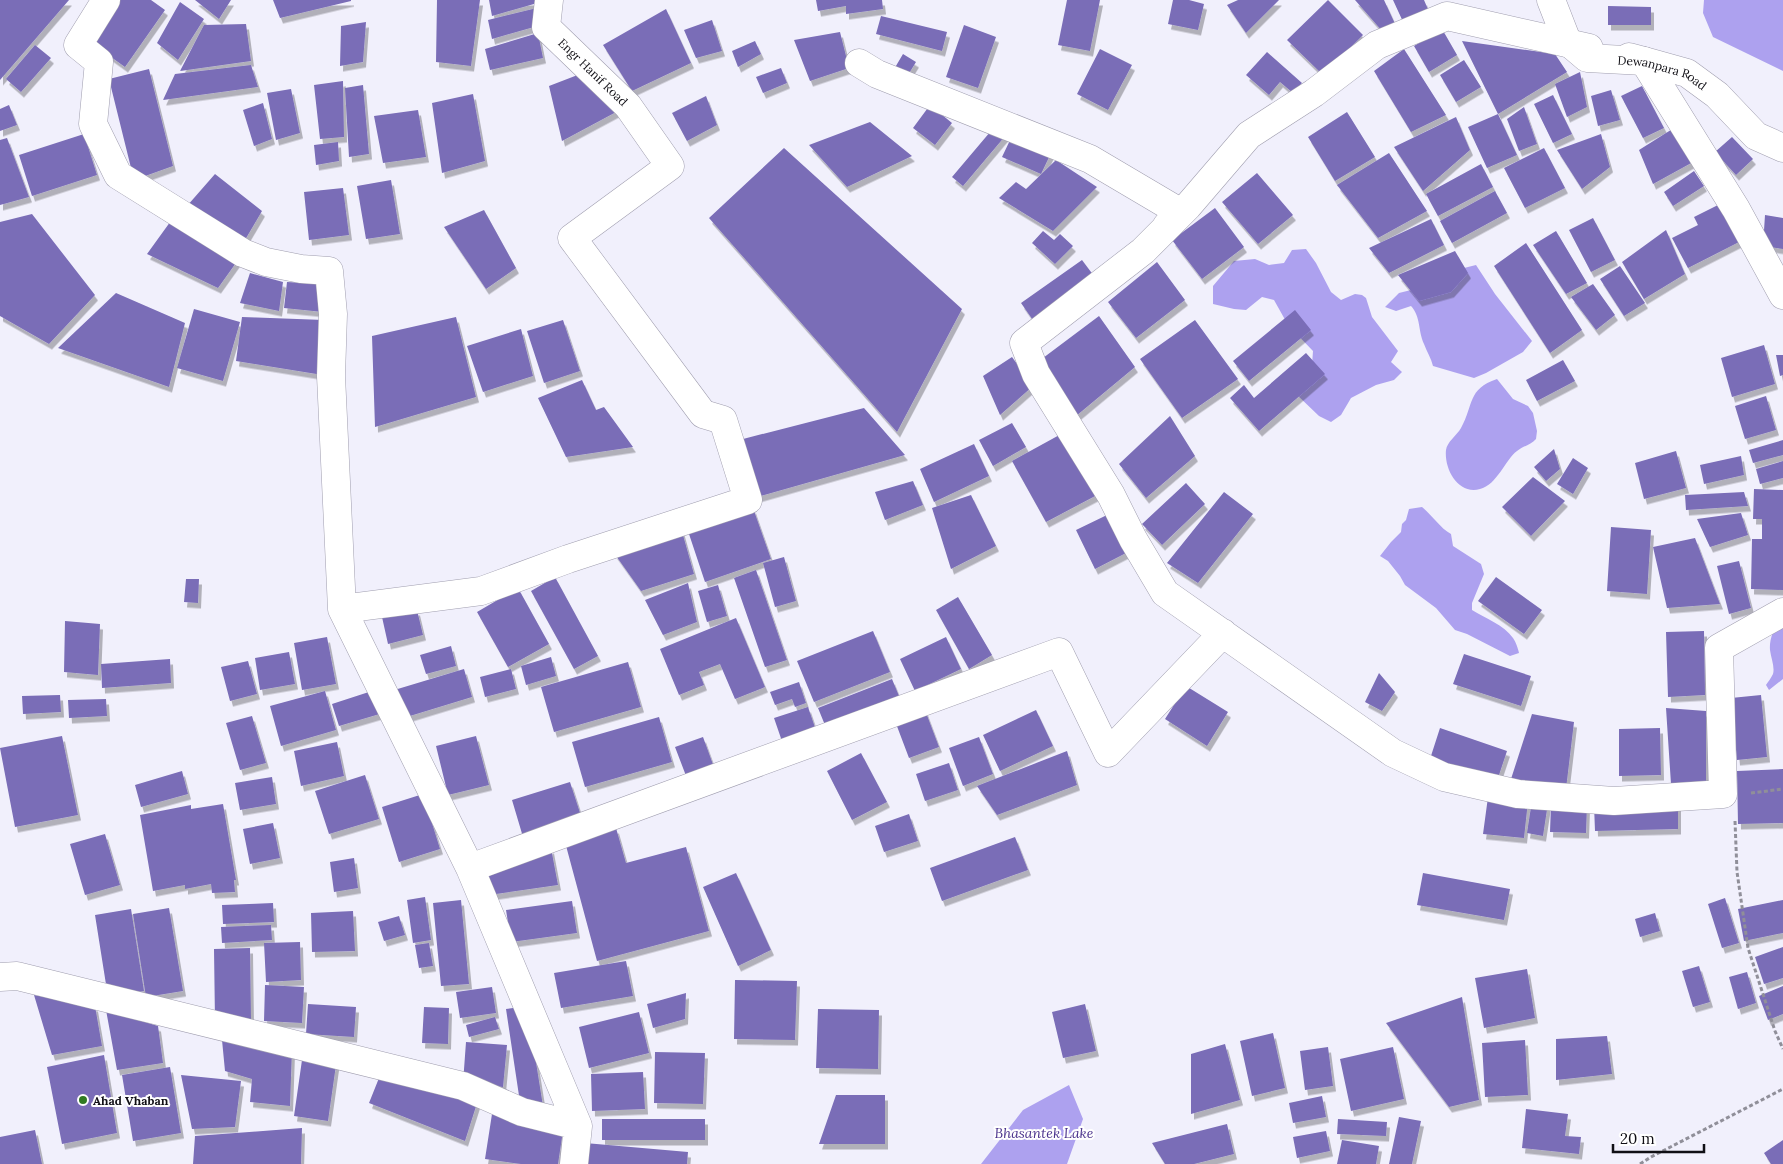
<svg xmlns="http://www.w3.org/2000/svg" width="1783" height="1164" font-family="Lora,serif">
  <defs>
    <filter id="shadow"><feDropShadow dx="3" dy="5.5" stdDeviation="0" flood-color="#0004"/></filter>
  </defs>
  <rect width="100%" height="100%" fill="#f1f0fc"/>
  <path fill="#ada1ef" d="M 1704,0 L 1783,0 L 1783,71 L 1713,37 L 1703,13 Z
    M 1306,249 L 1316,263 L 1331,292 L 1341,300 L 1355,294 L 1362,295 L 1366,298 L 1372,317 L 1398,351 L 1391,362 L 1402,372 L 1394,380 L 1376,385 L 1351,398 L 1341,415 L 1331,422 L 1319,416 L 1294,392 L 1312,365 L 1313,351 L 1288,325 L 1274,300 L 1262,297 L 1246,310 L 1234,309 L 1213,304 L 1213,286 L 1234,261 L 1255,259 L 1269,265 L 1284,263 L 1292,250 Z
    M 1476,265 L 1495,294 L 1532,341 L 1523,352 L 1486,373 L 1474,378 L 1433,366 C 1431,358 1427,352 1424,344 C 1418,331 1421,317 1411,306 L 1396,311 L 1385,307 L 1399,293 L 1419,288 L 1456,270 Z
    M 1497,379 L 1513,399 L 1528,406 L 1533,413 L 1537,431 L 1536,439 C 1531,445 1523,446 1517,451 C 1505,460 1497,485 1480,489 C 1458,495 1444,469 1446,450 C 1447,442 1457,435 1461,428 C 1474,405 1467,389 1497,379 Z
    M 1422,507 C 1432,515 1440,528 1451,534 L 1453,546 L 1481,564 L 1484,574 L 1472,603 L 1472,610 C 1485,618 1504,625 1513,638 C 1516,642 1518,649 1519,653 L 1510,656 L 1467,634 L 1455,630 L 1436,608 L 1405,585 L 1400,576 L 1388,561 L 1380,556 L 1391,542 L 1401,532 L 1402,524 L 1406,520 L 1409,509 Z
    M 1783,617 L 1783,679 L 1769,690 L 1766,685 C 1768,682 1771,678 1773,674 C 1775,667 1771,658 1770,650 C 1769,639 1775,624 1783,617 Z
    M 1069,1085 L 1083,1119 L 1067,1164 L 981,1164 L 1023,1110 Z"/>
  <path fill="#7a6db7" filter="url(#shadow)" d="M 0,0 L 69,0 L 0,80 Z
    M 114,0 L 151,0 L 165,10 L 125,67 L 86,39 Z
    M 195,0 L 231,0 L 219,19 Z
    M 273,0 L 351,0 L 351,1 L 280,18 Z
    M 437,0 L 480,0 L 471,66 L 436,62 Z
    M 489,0 L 541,0 L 541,2 L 492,16 Z
    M 816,0 L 882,0 L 883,9 L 846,14 L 846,6 L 818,11 Z
    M 1067,0 L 1100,0 L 1090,51 L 1058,45 Z
    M 1173,0 L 1189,0 L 1204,4 L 1198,30 L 1168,24 Z
    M 1238,0 L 1279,0 L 1246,33 L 1227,5 Z
    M 1328,0 L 1363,35 L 1323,75 L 1287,40 Z
    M 1355,0 L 1384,0 L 1396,26 L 1383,32 Z
    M 1393,0 L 1424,0 L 1430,14 L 1405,26 Z
    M 180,2 L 204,19 L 178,60 L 157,43 Z
    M 1608,6 L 1651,7 L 1651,25 L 1608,25 Z
    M 537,8 L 541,25 L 492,39 L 488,20 Z
    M 666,9 L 691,63 L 632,91 L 603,45 Z
    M 881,16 L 947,32 L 942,51 L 876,34 Z
    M 712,20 L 722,51 L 696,58 L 684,30 Z
    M 366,22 L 363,62 L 340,66 L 341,26 Z
    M 246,24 L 251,61 L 180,71 L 204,25 Z
    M 964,25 L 996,37 L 978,88 L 946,77 Z
    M 1442,29 L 1457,55 L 1429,72 L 1414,46 Z
    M 840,32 L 849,68 L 810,81 L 794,40 Z
    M 538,33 L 543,58 L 490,70 L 485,49 Z
    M 755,41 L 761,54 L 738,67 L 732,51 Z
    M 1462,41 L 1555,54 L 1567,72 L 1498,114 Z
    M 35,45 L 51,58 L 21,92 L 6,79 Z
    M 1100,49 L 1132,65 L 1108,110 L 1077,94 Z
    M 1404,49 L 1446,115 L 1411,132 L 1374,71 Z
    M 1267,52 L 1302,83 L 1293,93 L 1280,82 L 1269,95 L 1246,75 Z
    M 903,54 L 916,62 L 903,83 L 890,76 Z
    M 1464,60 L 1481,87 L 1456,102 L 1440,75 Z
    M 251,65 L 258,87 L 163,100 L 175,74 Z
    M 781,68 L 787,83 L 763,93 L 756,77 Z
    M 149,69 L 173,166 L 134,180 L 109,79 Z
    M 588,71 L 618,111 L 562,141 L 549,86 Z
    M 1580,72 L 1587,107 L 1567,117 L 1555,84 Z
    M 343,81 L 344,137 L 320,139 L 314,85 Z
    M 363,85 L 369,154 L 349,157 L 345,88 Z
    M 1642,86 L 1664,128 L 1643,138 L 1621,96 Z
    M 291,89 L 300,133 L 276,140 L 267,93 Z
    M 1611,90 L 1620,120 L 1598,126 L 1591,96 Z
    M 473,94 L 485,161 L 442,173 L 432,103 Z
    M 1553,95 L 1572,134 L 1553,143 L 1534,104 Z
    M 706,96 L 717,125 L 687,141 L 672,113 Z
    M 263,103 L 272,139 L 254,146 L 243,110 Z
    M 9,105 L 17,125 L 0,131 L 0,109 Z
    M 930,105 L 952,123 L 935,145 L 913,128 Z
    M 1524,107 L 1537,144 L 1519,151 L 1507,119 Z
    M 418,110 L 426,157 L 383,163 L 374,116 Z
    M 1347,112 L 1375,157 L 1335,181 L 1308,137 Z
    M 1498,114 L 1517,155 L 1487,168 L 1468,127 Z
    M 1456,117 L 1470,150 L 1423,191 L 1394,147 Z
    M 870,122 L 912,156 L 847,187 L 809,145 Z
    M 996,125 L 1006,135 L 963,186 L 952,177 Z
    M 1674,128 L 1693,162 L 1653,184 L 1639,150 Z
    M 84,134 L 97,175 L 32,196 L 19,155 Z
    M 1601,134 L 1610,167 L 1582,189 L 1557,150 Z
    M 1012,136 L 1051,153 L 1041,174 L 1002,157 Z
    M 1732,137 L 1753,159 L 1736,175 L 1715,152 Z
    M 7,138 L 29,197 L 0,205 L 0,140 Z
    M 338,142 L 339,161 L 316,165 L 314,145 Z
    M 784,148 L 962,309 L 897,432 L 709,218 Z
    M 1544,148 L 1565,188 L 1525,208 L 1504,168 Z
    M 1389,153 L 1427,211 L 1378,238 L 1337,185 Z
    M 1056,160 L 1097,187 L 1053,231 L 999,198 L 1016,182 L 1026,189 Z
    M 1481,164 L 1493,187 L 1438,216 L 1426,194 Z
    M 1694,171 L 1704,186 L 1673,206 L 1664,192 Z
    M 1257,173 L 1293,215 L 1258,244 L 1222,202 Z
    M 215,174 L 262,211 L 242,245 L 187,206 Z
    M 391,180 L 400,234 L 366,239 L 357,186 Z
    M 343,188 L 349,235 L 309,240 L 304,192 Z
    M 1495,191 L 1507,213 L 1452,243 L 1440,221 Z
    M 1722,203 L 1741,241 L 1688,268 L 1672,238 L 1698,225 L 1694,217 Z
    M 1215,208 L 1244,247 L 1202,279 L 1172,240 Z
    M 484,210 L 516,268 L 486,289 L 444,227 Z
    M 32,214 L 95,295 L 49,344 L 0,316 L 0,222 Z
    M 1765,215 L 1783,218 L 1783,249 L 1763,246 Z
    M 173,218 L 238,260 L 218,288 L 147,254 Z
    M 1593,218 L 1615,260 L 1591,272 L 1569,230 Z
    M 1431,219 L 1444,245 L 1389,273 L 1369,248 Z
    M 1666,230 L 1685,274 L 1644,299 L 1622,262 Z
    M 1043,231 L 1054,240 L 1060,234 L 1073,246 L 1055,264 L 1032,243 Z
    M 1556,231 L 1587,283 L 1566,294 L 1533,245 Z
    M 1526,243 L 1582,330 L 1550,353 L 1494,266 Z
    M 1455,251 L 1468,273 L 1451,292 L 1419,301 L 1398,275 Z
    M 1082,260 L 1097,280 L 1035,323 L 1021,303 Z
    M 1157,262 L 1185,300 L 1136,338 L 1108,302 Z
    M 1620,266 L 1645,303 L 1624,316 L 1600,279 Z
    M 250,273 L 283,282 L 279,311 L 240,303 Z
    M 287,282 L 324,284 L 323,312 L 284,308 Z
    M 1593,284 L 1615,315 L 1596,330 L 1571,297 Z
    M 116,293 L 185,323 L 169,387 L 58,348 Z
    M 194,309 L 240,322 L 223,381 L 177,368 Z
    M 1295,310 L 1311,330 L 1249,381 L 1233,361 Z
    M 1099,316 L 1135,367 L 1076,416 L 1043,358 Z
    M 242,317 L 324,320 L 329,376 L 236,361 Z
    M 456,317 L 476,397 L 375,427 L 372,336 Z
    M 563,320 L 580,371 L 544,383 L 527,331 Z
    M 1195,320 L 1238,379 L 1182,418 L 1140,359 Z
    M 521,329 L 533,376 L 483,392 L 467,346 Z
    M 1764,345 L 1775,384 L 1732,397 L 1721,358 Z
    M 1306,353 L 1325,374 L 1259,431 L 1230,398 L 1244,385 L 1254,398 Z
    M 1776,355 L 1783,355 L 1783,375 L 1780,376 Z
    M 1012,357 L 1033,386 L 1000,415 L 983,376 Z
    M 1563,360 L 1575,381 L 1537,401 L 1526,380 Z
    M 582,380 L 596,410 L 604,407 L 633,447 L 566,457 L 538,398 Z
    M 1766,396 L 1776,430 L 1745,439 L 1735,406 Z
    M 864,408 L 905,455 L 757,497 L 743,439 Z
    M 1170,416 L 1195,456 L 1146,498 L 1119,464 Z
    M 1012,423 L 1026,447 L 993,466 L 979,440 Z
    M 1063,433 L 1097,495 L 1046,522 L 1012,461 Z
    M 1783,440 L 1783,455 L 1753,463 L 1749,450 Z
    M 974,444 L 989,476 L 934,502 L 920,469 Z
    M 1554,449 L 1560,469 L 1546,481 L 1534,467 Z
    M 1676,451 L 1686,488 L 1644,499 L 1635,463 Z
    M 1741,456 L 1744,475 L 1704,484 L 1700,465 Z
    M 1573,458 L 1588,468 L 1573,494 L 1557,484 Z
    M 1783,461 L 1783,478 L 1760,484 L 1756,469 Z
    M 1533,477 L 1565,501 L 1531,536 L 1502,507 Z
    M 913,481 L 923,505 L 885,520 L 875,492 Z
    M 1186,483 L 1205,504 L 1162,545 L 1142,524 Z
    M 1754,489 L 1783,490 L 1783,590 L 1751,589 L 1752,539 L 1762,539 L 1762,519 L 1753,519 Z
    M 1224,492 L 1253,514 L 1198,583 L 1167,563 Z
    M 1744,492 L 1748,506 L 1686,510 L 1685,495 Z
    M 971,495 L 996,546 L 951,569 L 932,508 Z
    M 753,508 L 771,559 L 705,582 L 688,531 Z
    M 1741,513 L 1748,535 L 1710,547 L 1697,519 Z
    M 1107,515 L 1126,553 L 1095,569 L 1076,530 Z
    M 1611,527 L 1651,530 L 1647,594 L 1607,591 Z
    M 681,528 L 694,574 L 641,591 L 614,553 Z
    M 1695,538 L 1720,604 L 1667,608 L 1653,547 Z
    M 784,557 L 796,601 L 775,607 L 763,563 Z
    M 1739,561 L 1751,608 L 1729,614 L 1717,566 Z
    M 756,570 L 787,660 L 765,667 L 734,578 Z
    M 555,577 L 598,656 L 574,669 L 531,591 Z
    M 1496,577 L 1542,610 L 1524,634 L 1478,601 Z
    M 186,579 L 199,579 L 198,603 L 184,602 Z
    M 688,583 L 697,622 L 663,635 L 645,600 Z
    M 718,585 L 727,616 L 707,622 L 698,591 Z
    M 518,588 L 549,644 L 508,667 L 477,612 Z
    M 958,597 L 992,655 L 969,669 L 936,610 Z
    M 417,610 L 423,635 L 388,644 L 382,617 Z
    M 736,618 L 765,687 L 735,699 L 720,664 L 699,672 L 704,685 L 679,695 L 660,649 Z
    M 65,621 L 100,624 L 98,675 L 64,672 Z
    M 873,631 L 890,672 L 814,702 L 797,661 Z
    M 1704,631 L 1705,695 L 1668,697 L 1666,632 Z
    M 327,637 L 336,684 L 302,690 L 294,643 Z
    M 946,637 L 961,669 L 915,691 L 900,659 Z
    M 451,646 L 456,666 L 426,674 L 420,655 Z
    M 289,652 L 295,684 L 260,690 L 255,658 Z
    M 1464,654 L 1531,676 L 1521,706 L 1453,684 Z
    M 551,657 L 556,676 L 526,685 L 521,666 Z
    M 170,659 L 171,683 L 102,688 L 101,664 Z
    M 248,661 L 257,694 L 230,701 L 221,667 Z
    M 628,662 L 641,707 L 554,732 L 541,687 Z
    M 464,669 L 472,697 L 400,719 L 391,691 Z
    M 511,669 L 516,689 L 485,697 L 480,677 Z
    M 1379,673 L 1395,692 L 1382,711 L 1365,702 Z
    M 892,679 L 901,701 L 827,730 L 818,708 Z
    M 799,682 L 806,703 L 795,707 L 792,699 L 775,705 L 770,692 Z
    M 1186,686 L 1228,712 L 1207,746 L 1165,719 Z
    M 375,690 L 383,713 L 339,726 L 332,704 Z
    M 325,691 L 336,730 L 281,746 L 270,706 Z
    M 60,695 L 61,712 L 23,714 L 22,696 Z
    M 1761,695 L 1767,757 L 1737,760 L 1731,698 Z
    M 106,699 L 107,716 L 69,718 L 68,700 Z
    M 808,707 L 819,739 L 785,750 L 774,718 Z
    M 1666,708 L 1706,711 L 1706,783 L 1671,784 Z
    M 925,710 L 939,747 L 909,758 L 895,721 Z
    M 1036,710 L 1053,746 L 1000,771 L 983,735 Z
    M 1532,714 L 1574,722 L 1566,789 L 1511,779 Z
    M 252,716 L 266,763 L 240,770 L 226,723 Z
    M 659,717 L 672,762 L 585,787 L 572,742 Z
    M 1440,728 L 1507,751 L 1497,781 L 1430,759 Z
    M 1660,728 L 1661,775 L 1619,776 L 1619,729 Z
    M 62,736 L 78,815 L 15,827 L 0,748 Z
    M 476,736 L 489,785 L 448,795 L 436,746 Z
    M 703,737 L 715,770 L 688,781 L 675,747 Z
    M 979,737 L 993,774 L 963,786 L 949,748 Z
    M 337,742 L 344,776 L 301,786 L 294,751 Z
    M 1067,751 L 1077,785 L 997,815 L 977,786 Z
    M 861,753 L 887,802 L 852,820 L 827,771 Z
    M 949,763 L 958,790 L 925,801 L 916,774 Z
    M 1783,769 L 1783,823 L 1738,824 L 1737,771 Z
    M 182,771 L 188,794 L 141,807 L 135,785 Z
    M 365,775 L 379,819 L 329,834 L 315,791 Z
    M 272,777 L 276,804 L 240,810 L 235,783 Z
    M 570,782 L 582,819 L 523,837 L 512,800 Z
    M 423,794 L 440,849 L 399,862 L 382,807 Z
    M 1488,797 L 1528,801 L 1524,838 L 1483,834 Z
    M 1532,800 L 1548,803 L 1543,836 L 1527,833 Z
    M 1678,803 L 1678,829 L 1595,831 L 1594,805 Z
    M 223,804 L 236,880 L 234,880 L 235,892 L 212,893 L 211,884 L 185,889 L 185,885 L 153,891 L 140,815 L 191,805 L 191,809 Z
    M 1551,804 L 1587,805 L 1586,833 L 1550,832 Z
    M 909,814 L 918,841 L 884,852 L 875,826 Z
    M 273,823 L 280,858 L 250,864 L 243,829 Z
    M 616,828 L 626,863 L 686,847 L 709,931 L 597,961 L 565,842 Z
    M 105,834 L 120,885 L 85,895 L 70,844 Z
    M 1015,837 L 1028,870 L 942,901 L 930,868 Z
    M 551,848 L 558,885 L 489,895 L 484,866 Z
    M 354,858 L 358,888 L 334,892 L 330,862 Z
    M 736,873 L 771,950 L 738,966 L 703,887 Z
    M 1423,873 L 1510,889 L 1504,920 L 1417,905 Z
    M 425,897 L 431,940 L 413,943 L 407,900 Z
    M 1725,898 L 1739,943 L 1722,948 L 1708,904 Z
    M 461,900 L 469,984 L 441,986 L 433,903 Z
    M 1783,900 L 1783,933 L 1744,941 L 1738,909 Z
    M 572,901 L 577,933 L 511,942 L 506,910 Z
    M 273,903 L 274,922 L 223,924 L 222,905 Z
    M 169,908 L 183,991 L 146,997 L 133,914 Z
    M 131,909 L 144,991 L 108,997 L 95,915 Z
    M 353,911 L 355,951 L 312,952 L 311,913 Z
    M 1655,913 L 1660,931 L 1640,937 L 1635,919 Z
    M 399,916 L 405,935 L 384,941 L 378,922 Z
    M 271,925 L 272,940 L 222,943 L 221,927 Z
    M 300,942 L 301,980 L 266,982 L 264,943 Z
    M 429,943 L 433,966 L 419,968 L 415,945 Z
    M 1783,947 L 1783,978 L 1764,984 L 1755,957 Z
    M 250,948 L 251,1020 L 215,1021 L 214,949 Z
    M 626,961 L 633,996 L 561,1008 L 554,973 Z
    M 1699,966 L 1710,1002 L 1693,1007 L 1682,971 Z
    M 1527,969 L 1535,1018 L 1484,1028 L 1475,978 Z
    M 1747,972 L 1756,1003 L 1738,1009 L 1729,977 Z
    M 735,980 L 797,981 L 795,1040 L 734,1039 Z
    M 265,985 L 304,987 L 302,1023 L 264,1021 Z
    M 1783,986 L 1783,1014 L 1768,1020 L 1759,996 Z
    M 492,987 L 496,1013 L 460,1018 L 456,992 Z
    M 686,993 L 685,1019 L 653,1028 L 647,1004 Z
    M 34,995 L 95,1006 L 102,1046 L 52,1055 Z
    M 1462,997 L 1479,1100 L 1449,1107 L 1386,1023 Z
    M 308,1004 L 356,1007 L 354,1037 L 306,1034 Z
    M 1085,1004 L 1096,1051 L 1063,1058 L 1052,1012 Z
    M 527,1006 L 543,1106 L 521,1109 L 506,1009 Z
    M 424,1007 L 449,1008 L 448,1044 L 422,1043 Z
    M 818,1009 L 879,1010 L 878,1069 L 816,1068 Z
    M 106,1010 L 158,1026 L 163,1063 L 117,1070 Z
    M 639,1012 L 649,1053 L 589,1068 L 579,1027 Z
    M 495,1017 L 499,1029 L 469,1037 L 466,1025 Z
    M 1273,1033 L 1285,1088 L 1252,1096 L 1240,1041 Z
    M 1607,1036 L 1612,1074 L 1556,1080 L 1556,1039 Z
    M 222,1040 L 292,1049 L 290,1106 L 250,1102 L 252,1079 L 225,1071 Z
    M 1525,1040 L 1528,1095 L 1485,1097 L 1482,1043 Z
    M 466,1042 L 507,1045 L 503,1087 L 463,1083 Z
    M 1225,1044 L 1240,1100 L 1191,1114 L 1191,1054 Z
    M 1328,1047 L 1333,1086 L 1305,1090 L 1300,1051 Z
    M 1393,1047 L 1404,1099 L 1351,1111 L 1340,1059 Z
    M 655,1052 L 705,1053 L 703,1104 L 654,1103 Z
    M 303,1053 L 337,1058 L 328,1121 L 294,1116 Z
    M 104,1055 L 117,1133 L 62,1144 L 47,1067 Z
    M 170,1067 L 181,1133 L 133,1141 L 122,1075 Z
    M 643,1072 L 645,1109 L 592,1111 L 591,1074 Z
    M 381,1073 L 478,1100 L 465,1141 L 369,1103 Z
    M 181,1075 L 241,1081 L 235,1127 L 192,1129 Z
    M 836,1095 L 885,1095 L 885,1144 L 819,1144 Z
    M 1322,1096 L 1326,1117 L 1293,1123 L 1289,1103 Z
    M 1526,1109 L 1568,1114 L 1565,1136 L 1581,1137 L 1579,1154 L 1522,1148 Z
    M 492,1114 L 564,1124 L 558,1164 L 521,1164 L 485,1159 Z
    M 1399,1117 L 1421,1121 L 1412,1164 L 1389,1164 Z
    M 602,1119 L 705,1119 L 705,1140 L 602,1140 Z
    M 1338,1119 L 1387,1122 L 1386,1136 L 1337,1134 Z
    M 1227,1124 L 1234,1154 L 1194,1164 L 1165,1164 L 1152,1143 Z
    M 302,1128 L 301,1164 L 193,1164 L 195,1136 Z
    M 35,1130 L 42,1164 L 0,1164 L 0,1137 Z
    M 1326,1131 L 1330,1151 L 1297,1158 L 1293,1137 Z
    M 1342,1140 L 1379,1146 L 1376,1164 L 1337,1164 Z
    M 1783,1140 L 1783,1164 L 1771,1164 L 1764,1153 Z
    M 585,1143 L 688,1152 L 687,1164 L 583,1164 Z"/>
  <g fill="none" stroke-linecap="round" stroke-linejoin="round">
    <defs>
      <path id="minor" d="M 106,0 L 78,45 L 99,62 L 93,124 L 118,175 L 243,253 L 266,262 L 301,269 L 329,271 L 333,314 L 331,376 L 342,609 L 470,868 L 578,1126 L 574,1164
        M 1589,48 L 1447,16 L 1377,45 L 1314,93 L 1249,135 L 1188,206 L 1143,251 L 1024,343 L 1036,374 L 1111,495 L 1133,539 L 1165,593 L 1393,753 L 1444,777 L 1518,794 L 1614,801 L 1723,794 L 1719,648 L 1783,612
        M 1629,57 L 1644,61 L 1736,209 L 1783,295
        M 859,63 L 877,74 L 1090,159 L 1178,211 L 1166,227
        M 342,609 L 481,591 L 568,559 L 748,500 L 723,420 L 703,414 L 572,238 L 670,166 L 628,106 L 546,27 L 549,0
        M 470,868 L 1059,652 L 1108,753 L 1223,633
        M 0,977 L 17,976 L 463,1086 L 522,1112 L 578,1126"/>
      <g id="tertiary">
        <path id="s1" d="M 1551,0 L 1567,41 L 1587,58 L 1644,61 L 1687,73 L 1717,95 L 1756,136 L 1783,148"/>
      </g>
    </defs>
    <use href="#minor" stroke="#a09eaf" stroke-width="29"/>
    <use href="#tertiary" stroke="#a09eaf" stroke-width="29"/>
    <path stroke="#908f99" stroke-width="3" stroke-dasharray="4 2.5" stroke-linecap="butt" d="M 1751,793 L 1783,789
      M 1735,821 L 1737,872 L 1748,948 L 1775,1031 L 1783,1049
      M 1640,1164 L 1651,1157 L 1783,1089"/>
    <use href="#minor" stroke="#fff" stroke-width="28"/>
    <use href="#tertiary" stroke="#fff" stroke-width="28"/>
  </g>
  <circle fill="#317b22" stroke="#fff" stroke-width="2" cx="83" cy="1100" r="5"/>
  <g text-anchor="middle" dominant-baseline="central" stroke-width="4" stroke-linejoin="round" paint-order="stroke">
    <g font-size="12" fill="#100f15" stroke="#fff">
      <text transform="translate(593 72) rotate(44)">Engr Hanif Road</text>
      <text stroke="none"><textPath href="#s1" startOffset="148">Dewanpara Road</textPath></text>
    </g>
    <g font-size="12" font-weight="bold" fill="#100f15" stroke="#fff" text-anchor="start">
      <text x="93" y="1100">Ahad Vhaban</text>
    </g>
    <g font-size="14" font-style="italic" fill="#4b338d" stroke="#fff">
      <text x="1044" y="1133">Bhasantek Lake</text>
    </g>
  </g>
  <path d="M1613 1144v8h91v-8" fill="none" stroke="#100f15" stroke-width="2.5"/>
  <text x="1620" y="1144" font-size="15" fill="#100f15" stroke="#ffffff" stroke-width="4" paint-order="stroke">20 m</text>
</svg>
